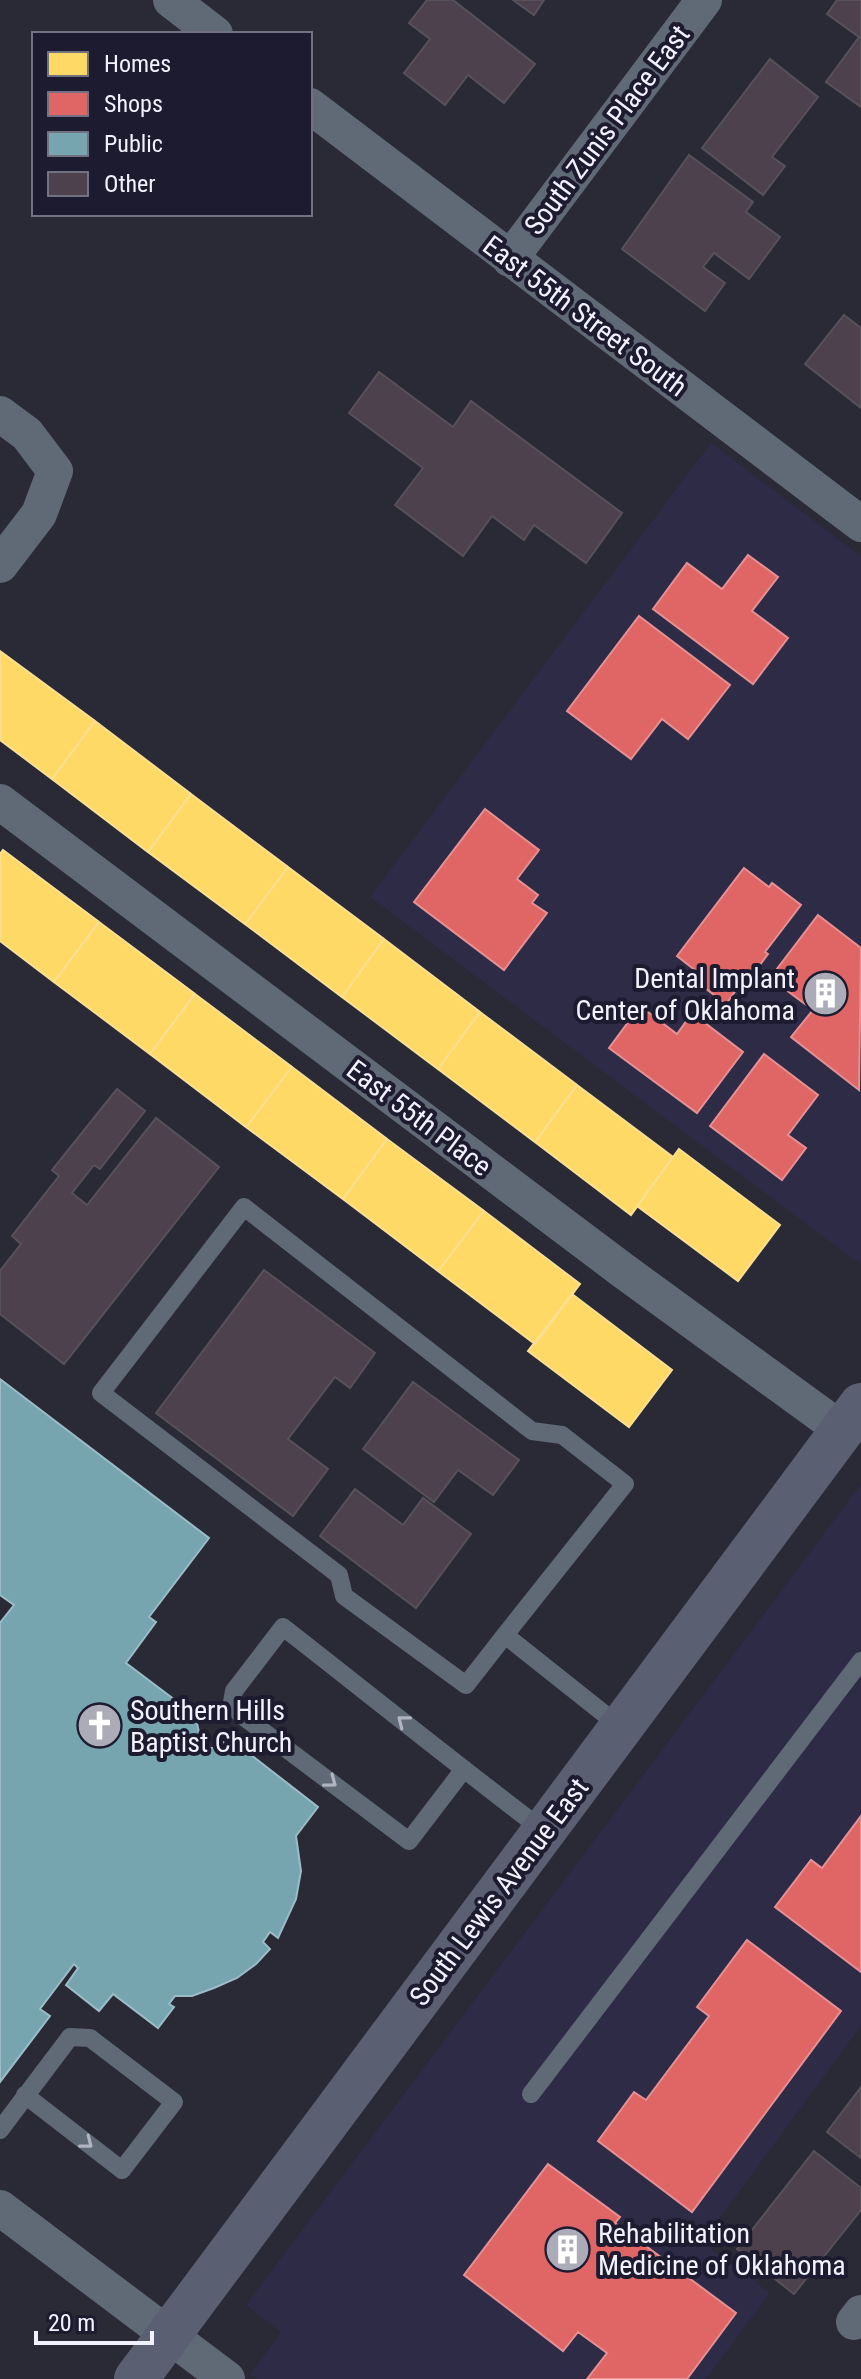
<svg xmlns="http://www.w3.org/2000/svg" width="861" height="2379" font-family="'Roboto Condensed',sans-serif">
  <rect width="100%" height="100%" fill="#2a2936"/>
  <path fill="#2d2b46" d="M 711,443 L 861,556 L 861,1265 L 370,897 Z
    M 861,1484 L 861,2026 L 702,2242 L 770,2293 L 706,2379 L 257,2379 L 250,2374 L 281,2332 L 246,2305 Z"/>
  <path fill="#ffd966" stroke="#fbe094" stroke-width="2" d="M 0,651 L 95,721 L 52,779 L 0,740 Z
    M 95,721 L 191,794 L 148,852 L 52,779 Z
    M 191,794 L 288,867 L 245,924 L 148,852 Z
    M 3,850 L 99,922 L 54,982 L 0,941 L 0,854 Z
    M 288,867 L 384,939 L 342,997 L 245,924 Z
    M 99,922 L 195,994 L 150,1054 L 54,982 Z
    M 384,939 L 480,1012 L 438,1069 L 342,997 Z
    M 195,994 L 292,1067 L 246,1127 L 150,1054 Z
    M 480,1012 L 577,1085 L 535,1142 L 438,1069 Z
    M 292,1067 L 387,1139 L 343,1199 L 246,1127 Z
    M 577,1085 L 673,1157 L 631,1215 L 535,1142 Z
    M 387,1139 L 484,1211 L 438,1271 L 343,1199 Z
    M 679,1149 L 780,1225 L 738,1281 L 637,1206 Z
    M 484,1211 L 580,1284 L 535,1344 L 438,1271 Z
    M 572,1294 L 672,1370 L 629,1427 L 528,1351 Z"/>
  <path fill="#e06666" stroke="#e59094" stroke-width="2" d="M 748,555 L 778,577 L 752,611 L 788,638 L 753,684 L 653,609 L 687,563 L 722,589 Z
    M 639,616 L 730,685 L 688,739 L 662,719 L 631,759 L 567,711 Z
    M 485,809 L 539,850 L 517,879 L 538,895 L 532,903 L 547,913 L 504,970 L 414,902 Z
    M 744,868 L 769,887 L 772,883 L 801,905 L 765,952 L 768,954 L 745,985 L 742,982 L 726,1004 L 701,985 L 705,978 L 677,956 Z
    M 818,915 L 861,948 L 859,1090 L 791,1037 L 813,1010 L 770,978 Z
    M 640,1006 L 677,1034 L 692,1013 L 743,1052 L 697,1113 L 609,1048 Z
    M 764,1054 L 818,1095 L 788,1135 L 806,1148 L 782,1180 L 710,1126 Z
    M 861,1816 L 861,1972 L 775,1907 L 811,1860 L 822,1868 Z
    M 747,1940 L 841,2011 L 692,2212 L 598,2141 L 634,2092 L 646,2100 L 709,2016 L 697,2007 Z
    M 548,2164 L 620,2217 L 615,2223 L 736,2313 L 687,2379 L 587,2379 L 607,2353 L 578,2332 L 563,2351 L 464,2275 Z"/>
  <path fill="#76a5af" stroke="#9bbcc7" stroke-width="2" d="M 0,1379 L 209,1538 L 149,1617 L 156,1622 L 126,1663 L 195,1715 L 203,1749 L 220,1747 L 228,1737 L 318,1807 L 296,1836 L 301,1871 L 296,1899 L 278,1938 L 270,1932 L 263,1942 L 270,1949 L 256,1964 L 237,1978 L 214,1988 L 192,1996 L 175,1996 L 169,2004 L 174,2007 L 158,2028 L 113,1994 L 99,2011 L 66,1985 L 78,1968 L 74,1964 L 40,2009 L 50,2016 L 0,2082 L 0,1623 L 14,1605 L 0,1595 Z"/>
  <path fill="#4c414d" stroke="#575159" stroke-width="2" d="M 427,0 L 453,0 L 535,64 L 504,103 L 468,75 L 445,105 L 404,73 L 430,39 L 409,23 Z
    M 513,0 L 544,0 L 534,15 Z
    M 837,0 L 861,0 L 861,107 L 826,82 L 859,37 L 827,14 Z
    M 770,59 L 818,97 L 772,157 L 785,166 L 763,195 L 702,148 Z
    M 689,155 L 753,202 L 746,212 L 780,237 L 749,279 L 714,253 L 703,267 L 725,283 L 705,311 L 622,249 Z
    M 844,315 L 861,328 L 861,408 L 805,364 Z
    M 379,372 L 453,427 L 471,401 L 622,513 L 586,563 L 534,525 L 524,540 L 492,516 L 463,556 L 395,505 L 423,468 L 349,413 Z
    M 117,1089 L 145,1111 L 100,1169 L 94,1165 L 72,1193 L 87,1205 L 156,1118 L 219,1167 L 64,1364 L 0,1314 L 0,1271 L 21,1244 L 12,1236 L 59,1176 L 52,1170 Z
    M 264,1270 L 375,1353 L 350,1388 L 335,1377 L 288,1439 L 328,1469 L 293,1516 L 156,1413 Z
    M 413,1382 L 519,1460 L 493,1495 L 458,1470 L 434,1502 L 363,1449 Z
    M 355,1489 L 403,1525 L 423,1498 L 471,1534 L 416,1608 L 320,1536 Z
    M 861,2087 L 861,2158 L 827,2132 Z
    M 814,2151 L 861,2188 L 861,2210 L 794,2294 L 737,2249 Z"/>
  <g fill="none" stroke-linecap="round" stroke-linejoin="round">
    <path stroke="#606976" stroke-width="18" d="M 505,1635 L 466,1685 L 344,1596 L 339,1575 L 101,1393 L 244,1207 L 532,1431 L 562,1435 L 625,1484 L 505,1635 L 622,1728
      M 464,1769 L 409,1841 L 240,1714 L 232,1702 L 234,1691 L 283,1627 C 370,1695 456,1764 544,1831
      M 531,2094 L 861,1661
      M 0,2130 L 70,2037 L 90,2038 L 174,2102 L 122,2170 L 25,2095"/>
    <path stroke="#606976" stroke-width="36" d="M 171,0 L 215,34
      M 310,106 L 861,524
      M 510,259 L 704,0
      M 0,414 L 27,434 L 55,471 L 39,514 L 0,565
      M 0,802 L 621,1269 L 842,1430
      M 0,2208 L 227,2379
      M 854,2322 L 861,2313"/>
    <path stroke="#5a6071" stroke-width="44" d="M 136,2379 L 861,1405"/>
  </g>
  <defs><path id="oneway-chevron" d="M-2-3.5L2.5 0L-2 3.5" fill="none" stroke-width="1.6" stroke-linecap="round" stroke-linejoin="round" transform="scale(2)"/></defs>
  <g stroke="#b0b4c1">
    <use href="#oneway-chevron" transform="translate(403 1721) rotate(-142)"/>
    <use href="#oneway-chevron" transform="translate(331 1782) rotate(37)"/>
    <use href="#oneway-chevron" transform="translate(87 2143) rotate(38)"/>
  </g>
  <defs>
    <symbol id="building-disc" viewBox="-11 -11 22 22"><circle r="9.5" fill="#acacb8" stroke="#1d1b30"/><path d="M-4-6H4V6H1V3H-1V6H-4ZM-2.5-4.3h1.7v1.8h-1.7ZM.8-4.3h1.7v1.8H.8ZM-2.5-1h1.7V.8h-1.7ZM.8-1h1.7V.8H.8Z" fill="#fff"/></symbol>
    <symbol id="church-disc" viewBox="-11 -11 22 22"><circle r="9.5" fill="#acacb8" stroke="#1d1b30"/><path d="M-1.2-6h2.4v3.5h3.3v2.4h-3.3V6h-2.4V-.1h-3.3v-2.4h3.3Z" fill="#fff"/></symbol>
  </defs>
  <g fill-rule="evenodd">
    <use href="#building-disc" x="800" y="968" width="51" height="51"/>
    <use href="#church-disc" x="74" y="1700" width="51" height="51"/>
    <use href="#building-disc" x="542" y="2224" width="51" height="51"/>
  </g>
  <g text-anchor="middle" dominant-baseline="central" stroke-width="8" stroke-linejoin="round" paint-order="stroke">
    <g font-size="28" fill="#f2f2fe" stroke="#1d1b30">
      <text transform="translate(607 130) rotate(-53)">South Zunis Place East</text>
      <text transform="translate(585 316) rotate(37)">East 55th Street South</text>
      <text transform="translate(419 1118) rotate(37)">East 55th Place</text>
      <text transform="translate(499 1892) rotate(-53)">South Lewis Avenue East</text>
    </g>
    <g font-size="28" fill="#f2f2fe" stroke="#1d1b30" text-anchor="start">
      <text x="795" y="978" text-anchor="end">Dental Implant<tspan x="795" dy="32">Center of Oklahoma</tspan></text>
      <text x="130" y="1710">Southern Hills<tspan x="130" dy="32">Baptist Church</tspan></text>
      <text x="598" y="2233">Rehabilitation<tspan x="598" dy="32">Medicine of Oklahoma</tspan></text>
    </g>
  </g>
  <rect x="32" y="32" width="280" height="184" fill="#1d1b30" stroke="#727182" stroke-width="2"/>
  <rect x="48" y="52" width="40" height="24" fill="#ffd966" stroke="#727182" stroke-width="2"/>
  <text x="104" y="72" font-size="24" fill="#f2f2fe">Homes</text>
  <rect x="48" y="92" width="40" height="24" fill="#e06666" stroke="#727182" stroke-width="2"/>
  <text x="104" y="112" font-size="24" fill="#f2f2fe">Shops</text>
  <rect x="48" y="132" width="40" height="24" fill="#76a5af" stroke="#727182" stroke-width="2"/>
  <text x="104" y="152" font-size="24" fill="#f2f2fe">Public</text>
  <rect x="48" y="172" width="40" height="24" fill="#4c414d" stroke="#727182" stroke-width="2"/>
  <text x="104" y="192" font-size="24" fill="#f2f2fe">Other</text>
  <path d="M36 2331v12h116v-12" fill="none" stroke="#f2f2fe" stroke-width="4"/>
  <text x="48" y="2331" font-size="24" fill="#f2f2fe" stroke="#1d1b30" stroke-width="6" paint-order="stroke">20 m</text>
</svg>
